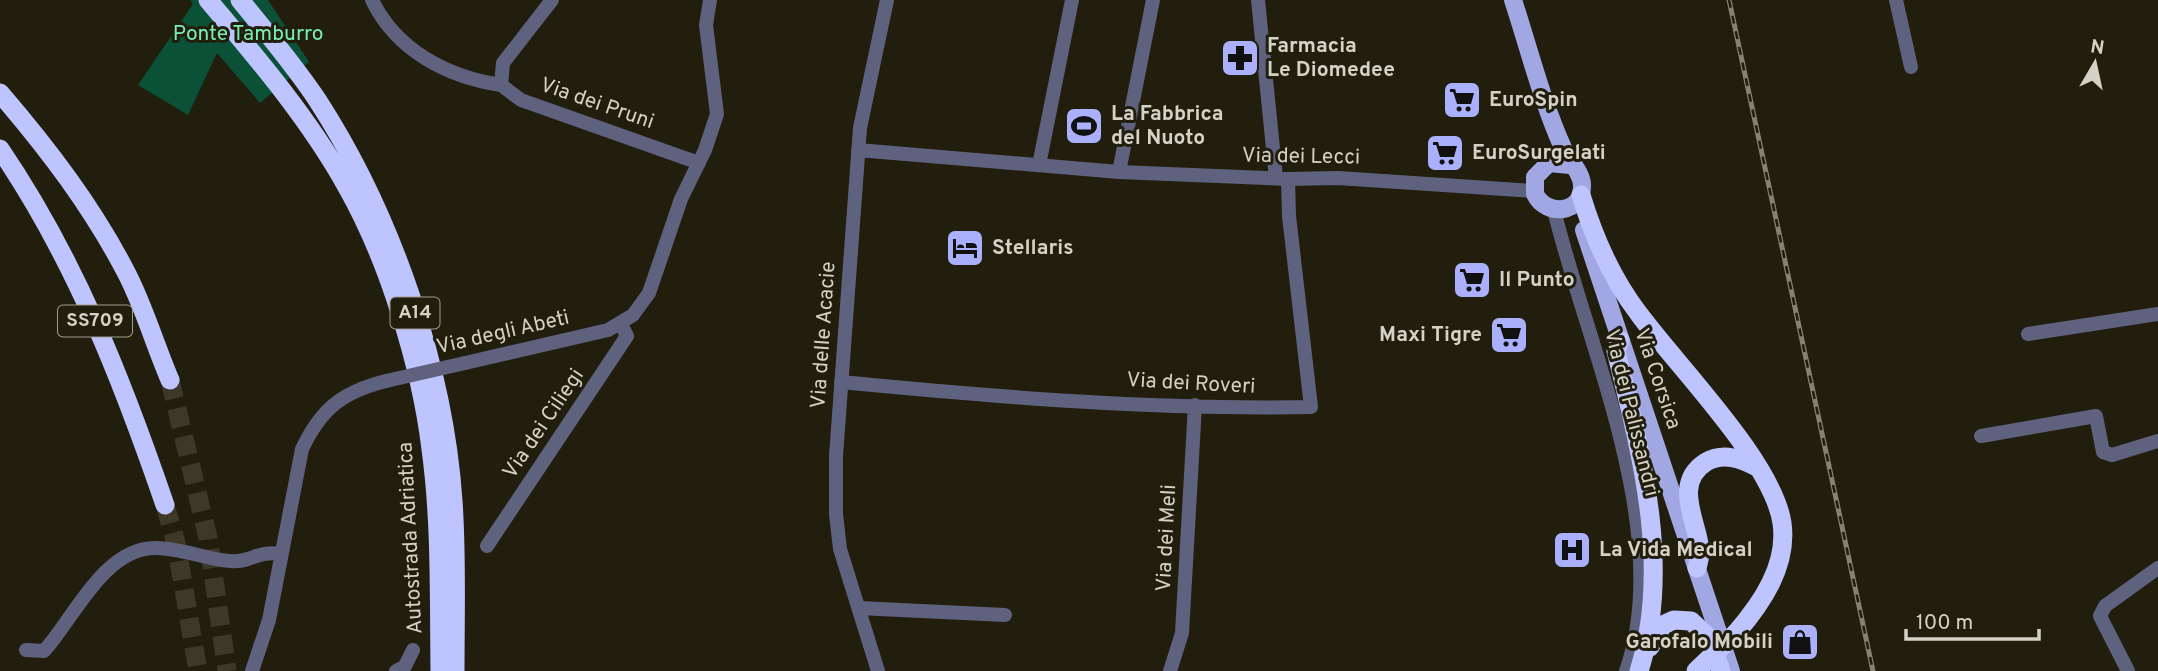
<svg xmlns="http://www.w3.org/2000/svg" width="2158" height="671" font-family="Overpass,sans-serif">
  <rect width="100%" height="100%" fill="#221e0d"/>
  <path fill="#0b5137" d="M 190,0 L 268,0 L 309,62 L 260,103 L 217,53 L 188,115 L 138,85 L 193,4 Z"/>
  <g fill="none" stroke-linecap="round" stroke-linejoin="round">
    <path stroke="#3d3929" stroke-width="19" stroke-dasharray="19 10" stroke-linecap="butt" d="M 170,380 L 208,538 L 227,671
      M 165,505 L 176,543 L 198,671"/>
    <path stroke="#5f627e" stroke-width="14" d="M 372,0 C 396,50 447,77 501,85
      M 552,0 L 503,63 L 501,85 L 521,100 L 699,163
      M 1258,0 L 1276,178
      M 1896,0 L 1911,67
      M 858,150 L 1119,172 L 1288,179 L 1338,178 L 1534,191
      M 1039,165 L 1072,0
      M 1119,172 L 1153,0
      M 1554,210 C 1587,347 1675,532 1626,671
      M 2028,334 L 2158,314
      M 465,363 L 608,330 L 633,315 L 649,293 L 681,199 L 705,150 L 717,114 L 706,25 L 710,0
      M 841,382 C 996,397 1155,410 1311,407 L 1289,216 L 1288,179
      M 1981,436 L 2096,416 L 2103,452 L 2112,455 L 2158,441
      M 487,546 L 627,336 L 621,324
      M 859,608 L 1005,615
      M 26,650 L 44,651 C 73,620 104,547 156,548 C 180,548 206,559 230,561 C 252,563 256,550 281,554
      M 252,671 L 269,620 L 302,449 C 321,409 342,392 386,381
      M 396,671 L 405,666 L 413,650
      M 878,671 L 840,549 L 836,514 L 836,456 L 860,128 L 887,0
      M 1170,671 L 1182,633 L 1195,405
      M 2128,671 L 2100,616 L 2105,606 L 2158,568"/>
    <path stroke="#a1a7e2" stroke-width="18" d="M 1513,0 C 1529,49 1542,101 1563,148 C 1568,160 1582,172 1582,185 C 1583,214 1546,217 1535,194 L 1535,177 L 1549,163 L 1570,165
      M 1584,230 L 1731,671"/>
    <path stroke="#bec4fd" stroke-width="19" d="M 208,0 C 258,59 309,119 347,187 C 388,259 421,366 431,449 C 441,522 439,597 440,671
      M 240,0 C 267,33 295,66 318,101 C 391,214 444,366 453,501 C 457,557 455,614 455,671
      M 0,93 C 49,150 93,208 127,274 C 144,307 155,345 170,380
      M 0,149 C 75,259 122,380 165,505
      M 1581,195 C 1594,238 1612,279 1639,314 C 1678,367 1773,462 1782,523 C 1788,565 1762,603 1736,633
      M 1620,340 L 1616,351 C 1641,453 1672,567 1639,671
      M 1697,568 C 1698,564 1700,557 1700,552 C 1699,524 1671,484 1706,462 C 1724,452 1741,459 1757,467
      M 1650,647 L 1663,625 L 1674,620 L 1691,621 L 1710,639 L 1721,671"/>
    <defs>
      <path id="rail" d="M 1729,0 L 1873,671"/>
    </defs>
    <use href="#rail" stroke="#858274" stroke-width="5"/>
    <use href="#rail" stroke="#221e0d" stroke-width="2.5" stroke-dasharray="8" stroke-linecap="butt"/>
    <path stroke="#5f627e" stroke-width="14" d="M 386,381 L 465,363"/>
    <path stroke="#bec4fd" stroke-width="19" d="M 1696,671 L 1736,633"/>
  </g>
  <defs>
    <symbol id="pharmacy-square" viewBox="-11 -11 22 22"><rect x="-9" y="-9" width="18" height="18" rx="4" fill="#aab0fb" stroke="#221e0d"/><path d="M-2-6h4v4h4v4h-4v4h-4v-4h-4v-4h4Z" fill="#111"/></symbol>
    <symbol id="supermarket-square" viewBox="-11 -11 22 22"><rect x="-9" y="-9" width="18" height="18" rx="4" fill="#aab0fb" stroke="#221e0d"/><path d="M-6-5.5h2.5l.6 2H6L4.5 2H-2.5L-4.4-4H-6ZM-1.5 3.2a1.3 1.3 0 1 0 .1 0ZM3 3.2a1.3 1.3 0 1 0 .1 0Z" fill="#111"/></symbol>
    <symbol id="stadium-square" viewBox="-11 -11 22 22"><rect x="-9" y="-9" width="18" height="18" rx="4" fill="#aab0fb" stroke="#221e0d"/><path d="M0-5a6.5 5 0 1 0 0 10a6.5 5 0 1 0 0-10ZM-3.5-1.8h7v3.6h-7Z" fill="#111"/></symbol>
    <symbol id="hotel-square" viewBox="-11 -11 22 22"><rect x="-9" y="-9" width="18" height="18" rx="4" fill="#aab0fb" stroke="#221e0d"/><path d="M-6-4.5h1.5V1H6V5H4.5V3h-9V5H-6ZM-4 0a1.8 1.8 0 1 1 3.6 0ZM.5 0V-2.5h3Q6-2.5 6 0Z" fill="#111"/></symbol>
    <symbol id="hospital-square" viewBox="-11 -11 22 22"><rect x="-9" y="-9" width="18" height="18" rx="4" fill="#aab0fb" stroke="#221e0d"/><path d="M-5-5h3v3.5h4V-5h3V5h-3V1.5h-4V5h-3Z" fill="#111"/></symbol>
    <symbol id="shop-square" viewBox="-11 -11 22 22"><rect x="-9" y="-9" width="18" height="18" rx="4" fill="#aab0fb" stroke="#221e0d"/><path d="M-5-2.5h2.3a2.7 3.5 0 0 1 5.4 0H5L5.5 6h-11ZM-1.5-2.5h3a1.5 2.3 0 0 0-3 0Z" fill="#111"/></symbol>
  </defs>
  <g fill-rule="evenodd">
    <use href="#pharmacy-square" x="1218" y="36" width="44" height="44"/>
    <use href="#supermarket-square" x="1440" y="78" width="44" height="44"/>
    <use href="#stadium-square" x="1062" y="104" width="44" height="44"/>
    <use href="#supermarket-square" x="1423" y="131" width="44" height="44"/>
    <use href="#hotel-square" x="943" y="226" width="44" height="44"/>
    <use href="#supermarket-square" x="1450" y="258" width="44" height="44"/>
    <use href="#supermarket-square" x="1487" y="313" width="44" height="44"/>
    <use href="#hospital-square" x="1550" y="528" width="44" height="44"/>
    <use href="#shop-square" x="1778" y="620" width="44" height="44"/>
  </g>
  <g text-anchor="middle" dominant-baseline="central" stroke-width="6" stroke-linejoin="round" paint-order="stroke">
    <g fill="#221e0d" stroke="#9f9b8e" stroke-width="2">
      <rect x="390.5" y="297.5" width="49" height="31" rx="5"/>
      <rect x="58" y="305.5" width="74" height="31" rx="5"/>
    </g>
    <g font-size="19" font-weight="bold" fill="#d4d1c6">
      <text x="415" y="313">A14</text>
      <text x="95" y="321">SS709</text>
    </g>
    <g font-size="21" fill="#7bedb9" stroke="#221e0d">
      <text x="248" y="34">Ponte Tamburro</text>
    </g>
    <g font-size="21" font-weight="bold" fill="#d4d1c6" stroke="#221e0d" text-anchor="start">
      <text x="1267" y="46">Farmacia<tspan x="1267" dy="24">Le Diomedee</tspan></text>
      <text x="1489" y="100">EuroSpin</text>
      <text x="1111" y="114">La Fabbrica<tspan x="1111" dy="24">del Nuoto</tspan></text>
      <text x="1472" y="153">EuroSurgelati</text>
      <text x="992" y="248">Stellaris</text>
      <text x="1499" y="280">Il Punto</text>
      <text x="1482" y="335" text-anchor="end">Maxi Tigre</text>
      <text x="1599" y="550">La Vida Medical</text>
      <text x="1773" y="642" text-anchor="end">Garofalo Mobili</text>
    </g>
    <g font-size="21" fill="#d4d1c6" stroke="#221e0d">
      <text transform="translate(597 104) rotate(19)">Via dei Pruni</text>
      <text transform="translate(1301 157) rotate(1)">Via dei Lecci</text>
      <text transform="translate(503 333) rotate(-13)">Via degli Abeti</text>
      <text transform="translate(824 335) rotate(-86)">Via delle Acacie</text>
      <text transform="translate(1657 379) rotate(71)">Via Corsica</text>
      <text transform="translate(1191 384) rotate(3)">Via dei Roveri</text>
      <text transform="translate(1631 413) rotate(76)">Via dei Palissandri</text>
      <text transform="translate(544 424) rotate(-56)">Via dei Ciliegi</text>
      <text transform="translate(411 538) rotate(-93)">Autostrada Adriatica</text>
      <text transform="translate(1167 538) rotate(-87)">Via dei Meli</text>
    </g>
  </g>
  <g transform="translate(2095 63) rotate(9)" stroke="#221e0d" stroke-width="5" paint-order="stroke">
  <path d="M0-5L12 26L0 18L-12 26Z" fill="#d4d1c6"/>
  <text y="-10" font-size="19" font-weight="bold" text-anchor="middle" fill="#d4d1c6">N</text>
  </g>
  <path d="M1906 629v10h133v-10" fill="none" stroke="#d4d1c6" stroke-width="3.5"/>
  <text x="1916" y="629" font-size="21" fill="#d4d1c6" stroke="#221e0d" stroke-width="5" paint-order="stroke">100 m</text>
</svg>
